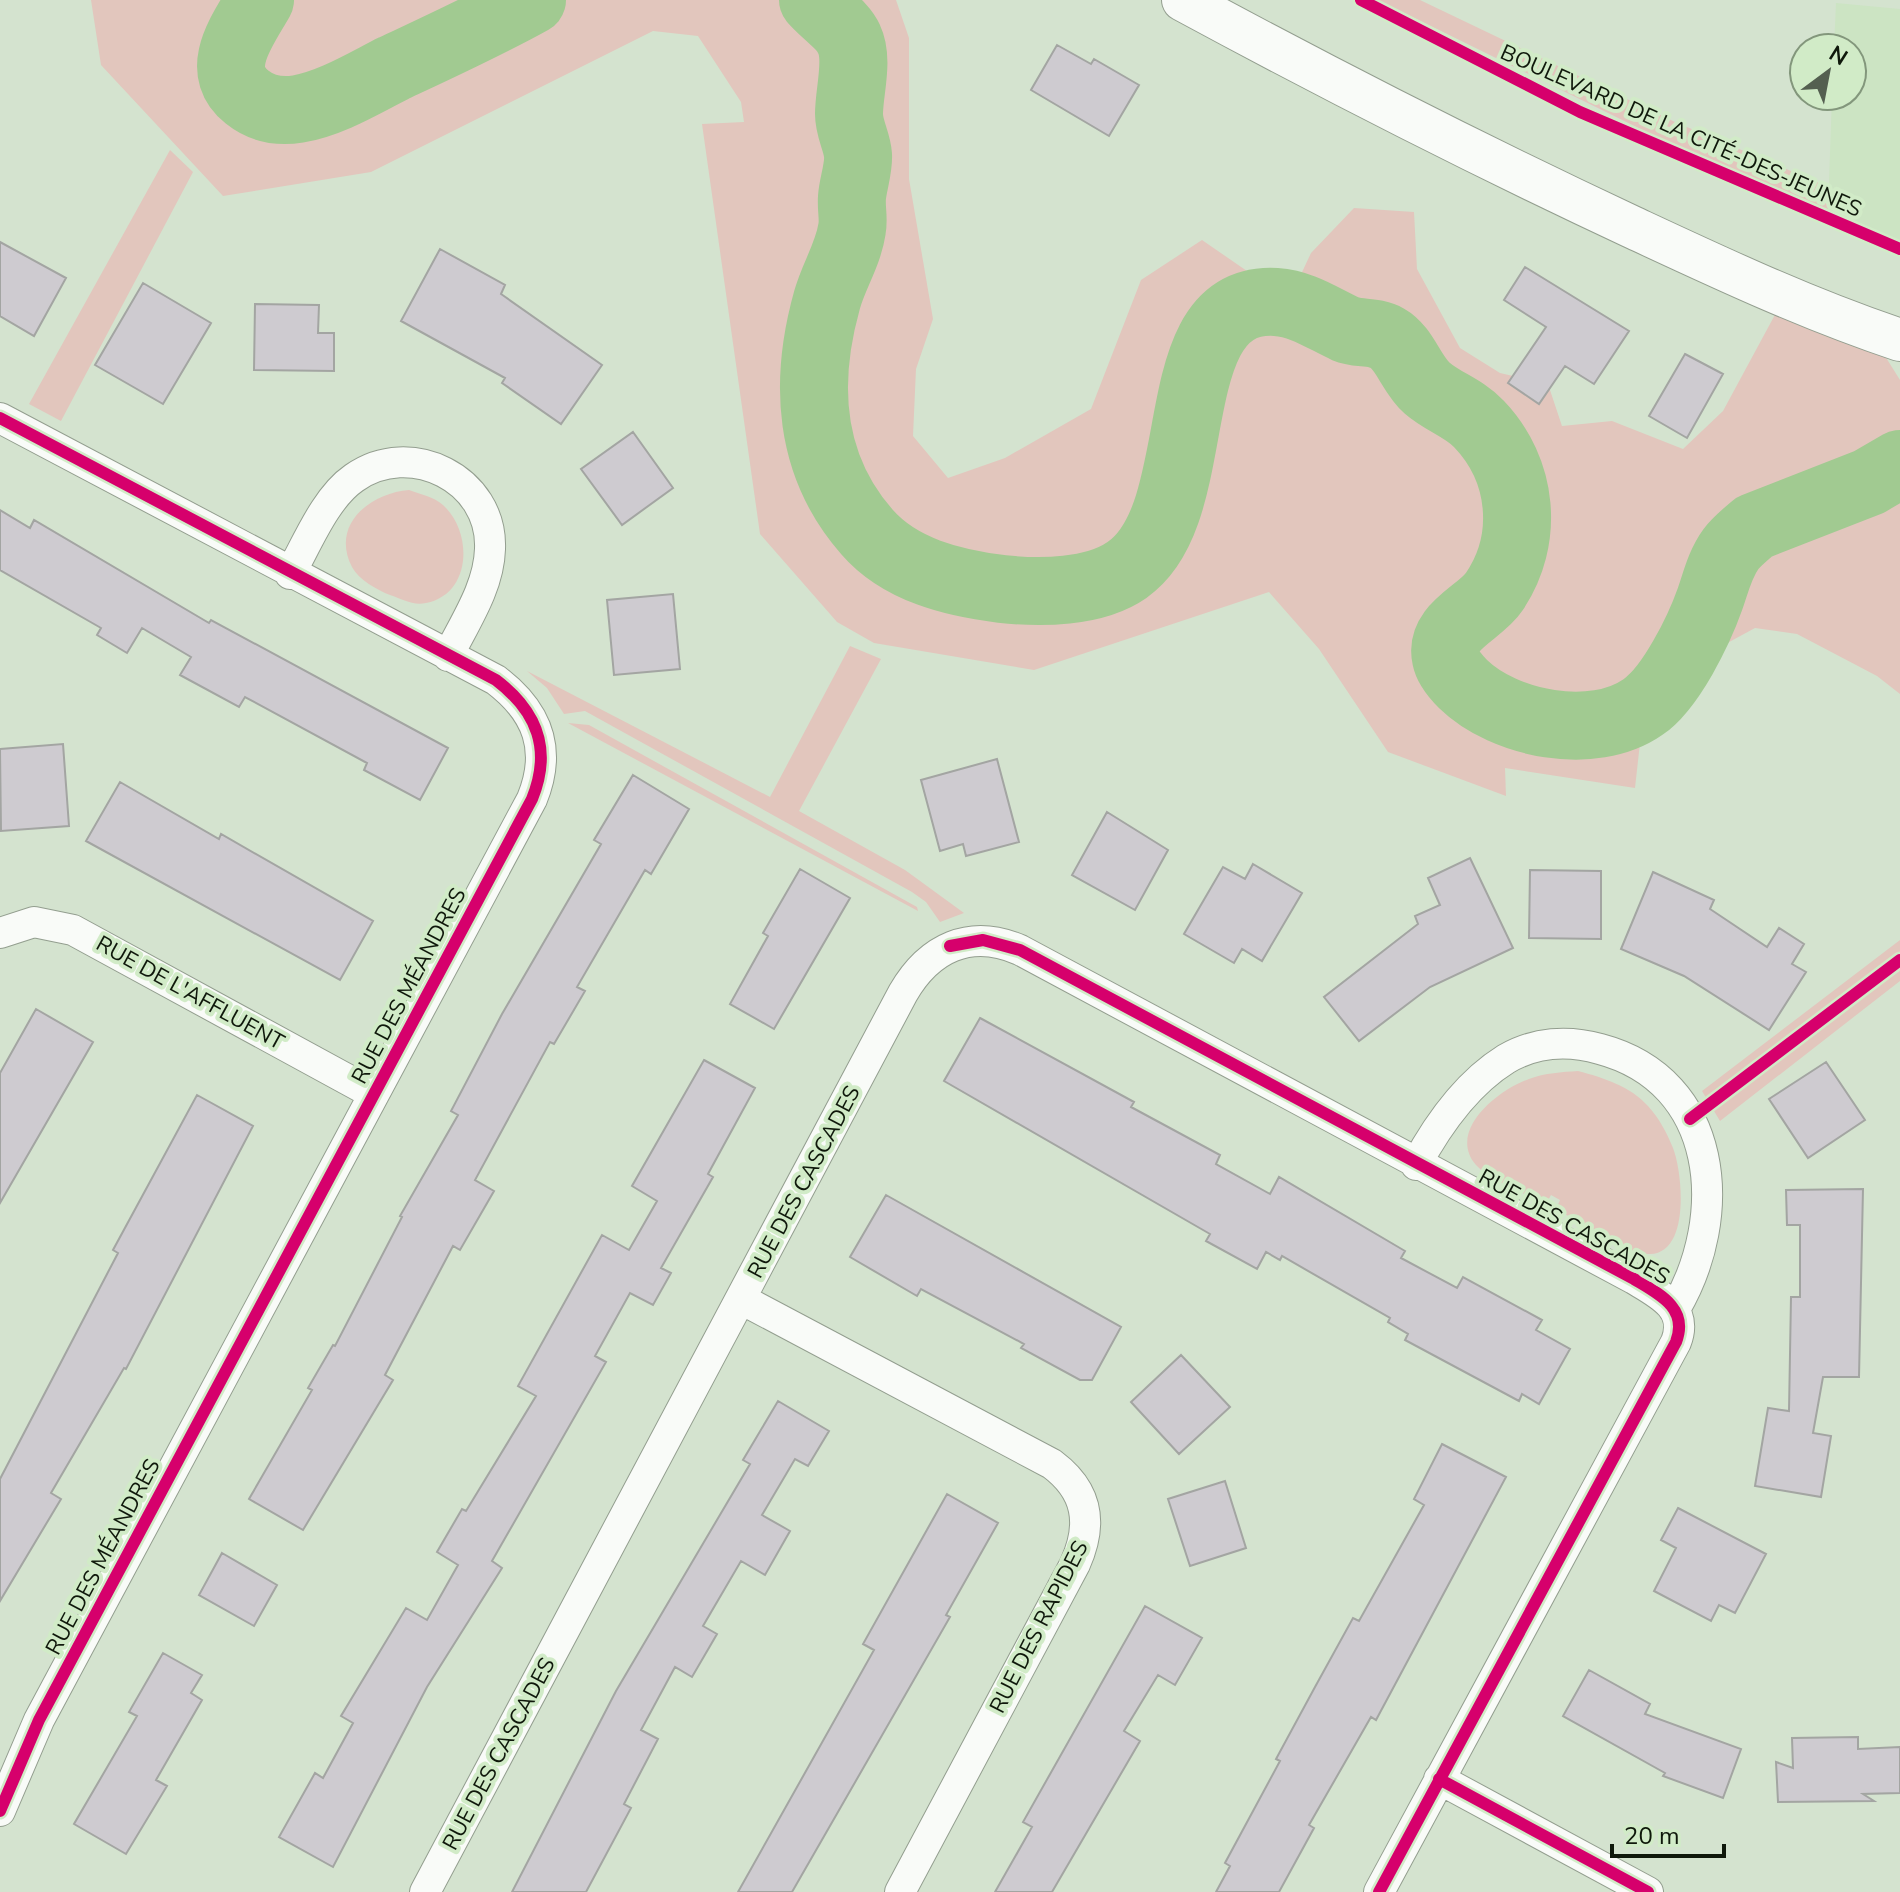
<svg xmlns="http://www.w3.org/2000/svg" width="1900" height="1892" font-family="'Nunito Sans',sans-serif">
  <rect width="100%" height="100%" fill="#d4e3cf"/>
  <path fill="#cce4c3" d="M 1836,3 L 1900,9 L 1900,244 L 1828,210 L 1832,96 L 1852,96 L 1852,48 L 1834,48 Z"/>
  <path fill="#e2c6bd" d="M 91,0 L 896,0 L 909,38 L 909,179 L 933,319 L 916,369 L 913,436 L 948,478 L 1005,458 L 1091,409 L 1141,280 L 1202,240 L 1289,300 L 1311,253 L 1354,208 L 1414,212 L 1417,269 L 1460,348 L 1500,373 L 1548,384 L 1562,426 L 1612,421 L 1683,449 L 1723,411 L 1777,311 L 1880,348 L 1900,380 L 1900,694 L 1877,676 L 1797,634 L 1755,628 L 1696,660 L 1644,707 L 1635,788 L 1505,768 L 1506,796 L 1388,752 L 1319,649 L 1269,592 L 1034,670 L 874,643 L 837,622 L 760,534 L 702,124 L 744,122 L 741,102 L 698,36 L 653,31 L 371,172 L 223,196 L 101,65 Z
    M 1378,0 L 1420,0 L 1675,122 L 1829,187 L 1828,210 L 1663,140 Z
    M 170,150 L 193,172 L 61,421 L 29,404 Z
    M 409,490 C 420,494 434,497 443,505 C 473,532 472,594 426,603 C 413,606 402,599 390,595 C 377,590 359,580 352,567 C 330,524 371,493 409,490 Z
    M 850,646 L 881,659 L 799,811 L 905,870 L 964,913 L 940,922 L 926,902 L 912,892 L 585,711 L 564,714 L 547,688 L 527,671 L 770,797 Z
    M 568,723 L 589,725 L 917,907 L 918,911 Z
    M 1900,940 L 1900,981 L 1720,1121 L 1702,1091 Z
    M 1578,1071 C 1604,1078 1630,1086 1648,1106 C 1659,1118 1667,1133 1673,1148 C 1683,1174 1690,1253 1650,1254 C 1627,1255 1578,1221 1556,1209 L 1560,1200 L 1551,1195 L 1546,1204 C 1525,1193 1493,1183 1476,1165 C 1446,1130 1500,1089 1529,1079 C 1545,1073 1562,1072 1578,1071 Z"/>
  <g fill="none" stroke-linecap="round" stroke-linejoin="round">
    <path stroke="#a1ca91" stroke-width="68" d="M 260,0 C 243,30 212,69 247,97 C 262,109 279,112 298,109 C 332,103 364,83 394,68 C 441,46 487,25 532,0
      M 813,0 C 823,12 843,25 849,39 C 859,60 849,91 849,114 C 849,129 857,141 858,155 C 859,168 853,184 852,197 C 851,209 854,218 852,229 C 848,255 834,275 827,300 C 804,382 808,465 867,532 C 900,570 953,583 1002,589 C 1040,593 1094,593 1127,570 C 1212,511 1157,295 1276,302 C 1303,304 1322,318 1346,329 C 1358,334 1375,331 1387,338 C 1405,348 1411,374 1427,388 C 1443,402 1464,408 1479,424 C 1523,470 1530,539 1494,592 C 1480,613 1439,626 1446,658 C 1448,668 1456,677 1463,684 C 1504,724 1593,742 1643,707 C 1671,688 1699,630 1710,599 C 1716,582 1720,564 1731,549 C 1737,541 1746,534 1754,527 L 1869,482 L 1900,464"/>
  </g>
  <path fill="#cecbd0" stroke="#a3a5a2" stroke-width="2" d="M 1057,45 L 1091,64 L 1094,59 L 1139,85 L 1109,136 L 1031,90 Z
    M 0,242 L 66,278 L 34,336 L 0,316 Z
    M 440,249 L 505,285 L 501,294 L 602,365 L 561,424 L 502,383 L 505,378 L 401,321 Z
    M 1525,267 L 1629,331 L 1594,384 L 1565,366 L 1539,404 L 1508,383 L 1546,327 L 1504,300 Z
    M 143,283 L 211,323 L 163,404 L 95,365 Z
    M 255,304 L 319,305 L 318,333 L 334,333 L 334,371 L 254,370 Z
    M 1685,354 L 1723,374 L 1687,438 L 1649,416 Z
    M 633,432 L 673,488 L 622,525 L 581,469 Z
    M 0,510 L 30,528 L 34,520 L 209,623 L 211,620 L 448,748 L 420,800 L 364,770 L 367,763 L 245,697 L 239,707 L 180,675 L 191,657 L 142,628 L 127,653 L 97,635 L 101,628 L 0,570 Z
    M 673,594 L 680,669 L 614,675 L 607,600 Z
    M 63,744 L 69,826 L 1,831 L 0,749 Z
    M 997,759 L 1019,842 L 966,856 L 963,844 L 940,851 L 921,780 Z
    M 633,775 L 689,809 L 651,874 L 645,870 L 577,987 L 585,991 L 554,1044 L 550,1042 L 475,1180 L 494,1191 L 460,1250 L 453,1246 L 385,1375 L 393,1380 L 303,1530 L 249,1499 L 312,1390 L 308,1388 L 333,1345 L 335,1346 L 402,1217 L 400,1216 L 458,1115 L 451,1111 L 502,1014 L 601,844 L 594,840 Z
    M 120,782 L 219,839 L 221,834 L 373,921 L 340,980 L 86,841 Z
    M 1107,812 L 1168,850 L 1135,910 L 1072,875 Z
    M 1470,858 L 1513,948 L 1430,987 L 1359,1041 L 1324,997 L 1418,924 L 1415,916 L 1440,905 L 1428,878 Z
    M 1253,864 L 1302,893 L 1262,961 L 1242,949 L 1234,963 L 1184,934 L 1223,867 L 1245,879 Z
    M 800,869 L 850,898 L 774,1029 L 730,1004 L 768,936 L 763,933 Z
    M 1530,870 L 1601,871 L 1601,939 L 1529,938 Z
    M 1653,872 L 1714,900 L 1710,909 L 1767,947 L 1779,928 L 1804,944 L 1792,964 L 1806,972 L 1769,1030 L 1684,976 L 1621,949 Z
    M 36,1009 L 93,1042 L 0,1203 L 0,1073 Z
    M 980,1018 L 1134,1102 L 1131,1107 L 1220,1155 L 1216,1164 L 1270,1194 L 1279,1177 L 1405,1251 L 1401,1258 L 1457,1288 L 1463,1277 L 1542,1320 L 1536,1330 L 1570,1349 L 1539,1404 L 1522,1394 L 1519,1401 L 1405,1340 L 1408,1334 L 1388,1322 L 1390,1318 L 1282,1256 L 1280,1260 L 1266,1252 L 1257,1269 L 1206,1241 L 1210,1234 L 944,1081 Z
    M 704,1060 L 755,1088 L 708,1174 L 713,1177 L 661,1268 L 671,1273 L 653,1305 L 630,1293 L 595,1356 L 606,1362 L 492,1561 L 502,1568 L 427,1687 L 333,1867 L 279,1837 L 315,1773 L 323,1778 L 353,1723 L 341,1716 L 406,1608 L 427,1620 L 458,1565 L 437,1552 L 462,1509 L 466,1511 L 536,1396 L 518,1386 L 602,1235 L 629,1250 L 657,1201 L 632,1186 Z
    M 1826,1062 L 1865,1120 L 1808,1158 L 1769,1099 Z
    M 197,1095 L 253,1126 L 126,1369 L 124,1368 L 51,1493 L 61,1499 L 0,1601 L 0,1479 L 118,1253 L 113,1250 Z
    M 1863,1189 L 1859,1377 L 1823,1377 L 1813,1433 L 1831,1436 L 1821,1497 L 1755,1486 L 1768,1408 L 1789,1411 L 1791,1297 L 1800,1297 L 1800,1225 L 1787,1225 L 1786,1190 Z
    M 886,1195 L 1121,1327 L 1092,1380 L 1080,1380 L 1021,1348 L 1024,1344 L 921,1289 L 917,1296 L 850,1257 Z
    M 1181,1355 L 1230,1407 L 1179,1454 L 1131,1402 Z
    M 778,1401 L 829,1431 L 808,1466 L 795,1459 L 762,1515 L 790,1531 L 765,1575 L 741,1561 L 703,1626 L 717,1634 L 692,1677 L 675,1667 L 641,1730 L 658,1739 L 624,1804 L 631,1808 L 586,1892 L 512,1892 L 616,1691 L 750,1464 L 743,1460 Z
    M 1442,1444 L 1506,1477 L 1376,1720 L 1371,1717 L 1309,1825 L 1314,1828 L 1279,1892 L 1216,1892 L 1230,1866 L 1225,1863 L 1280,1761 L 1276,1759 L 1315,1687 L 1353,1618 L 1359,1621 L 1424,1505 L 1414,1499 Z
    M 1225,1481 L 1246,1548 L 1190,1566 L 1168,1499 Z
    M 947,1494 L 998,1523 L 946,1615 L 950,1617 L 792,1892 L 738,1892 L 874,1650 L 863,1644 Z
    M 1678,1508 L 1766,1554 L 1735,1613 L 1719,1605 L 1711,1621 L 1654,1591 L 1676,1548 L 1661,1540 Z
    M 222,1553 L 277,1585 L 254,1626 L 199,1595 Z
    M 1145,1606 L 1202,1638 L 1175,1685 L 1158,1675 L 1124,1731 L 1140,1741 L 1052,1892 L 995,1892 L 1032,1827 L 1023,1822 Z
    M 163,1653 L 202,1675 L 191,1693 L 202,1700 L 156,1780 L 167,1786 L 126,1854 L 74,1824 L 137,1716 L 129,1712 Z
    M 1589,1670 L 1650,1704 L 1645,1714 L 1741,1749 L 1723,1798 L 1663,1776 L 1665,1773 L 1563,1716 Z
    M 1858,1737 L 1858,1749 L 1900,1747 L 1900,1793 L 1863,1794 L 1874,1801 L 1778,1802 L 1776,1762 L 1793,1768 L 1792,1738 Z"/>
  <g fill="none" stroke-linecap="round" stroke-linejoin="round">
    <defs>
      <path id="street" d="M 0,418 L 496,680 C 538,712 552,750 532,799 L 39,1720 L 0,1811
        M 290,574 C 307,544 325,498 354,478 C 410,438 493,479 490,549 C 489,587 465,622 448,656
        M 0,933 L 34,922 L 73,930 L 374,1094
        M 1416,1165 C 1438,1124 1466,1084 1506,1059 C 1535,1042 1568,1040 1600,1049 C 1720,1081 1730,1216 1675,1309
        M 741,1299 L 1052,1464 C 1088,1491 1093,1524 1075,1564 L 900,1892
        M 1439,1779 L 1648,1892
        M 425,1892 L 903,993 C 929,948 970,928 1020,950 L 1634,1279 C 1659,1294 1689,1308 1676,1342 L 1379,1892"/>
      <path id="secondary" d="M 1183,0 C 1331,80 1480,156 1632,227 C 1720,268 1807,309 1900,340"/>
    </defs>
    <use href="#street" stroke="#939e8f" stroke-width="32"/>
    <use href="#secondary" stroke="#939e8f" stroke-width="44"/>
    <use href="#street" stroke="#f9fbf8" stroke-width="30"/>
    <use href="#secondary" stroke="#f9fbf8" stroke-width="42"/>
    <defs>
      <path id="cycleway" d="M 1361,0 L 1580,112 L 1900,249
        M 0,418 L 496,680 C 538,712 552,750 532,799 L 39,1720 L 0,1811
        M 950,946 L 983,940 L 1020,950 L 1634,1279 C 1659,1294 1689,1308 1676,1342 L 1379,1892
        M 1690,1119 L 1900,960
        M 1439,1779 L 1648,1892"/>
    </defs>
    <use href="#cycleway" stroke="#d1ebc7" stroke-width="17"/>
    <use href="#cycleway" stroke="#d6006c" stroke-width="12"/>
  </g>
  <g text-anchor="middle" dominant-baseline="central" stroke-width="8" stroke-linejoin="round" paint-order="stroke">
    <g font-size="22" fill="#0f180b" stroke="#d1ebc7">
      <text transform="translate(1681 131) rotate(24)">BOULEVARD DE LA CITÉ-DES-JEUNES</text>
      <text transform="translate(409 986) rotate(-62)">RUE DES MÉANDRES</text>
      <text transform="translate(190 993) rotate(29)">RUE DE L'AFFLUENT</text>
      <text transform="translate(804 1182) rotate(-62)">RUE DES CASCADES</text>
      <text transform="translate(1574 1227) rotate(29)">RUE DES CASCADES</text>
      <text transform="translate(103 1557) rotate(-62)">RUE DES MÉANDRES</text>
      <text transform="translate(1039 1627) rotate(-63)">RUE DES RAPIDES</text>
      <text transform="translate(499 1754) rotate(-62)">RUE DES CASCADES</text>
    </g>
  </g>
  <g transform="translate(1828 72) rotate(32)"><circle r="38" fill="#d1ebc7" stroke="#83977c" stroke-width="2"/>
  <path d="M0-6L14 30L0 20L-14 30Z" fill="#545f50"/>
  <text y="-12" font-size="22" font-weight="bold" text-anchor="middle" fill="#0f180b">N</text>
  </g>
  <path d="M1612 1844v12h112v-12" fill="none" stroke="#0f180b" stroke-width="4"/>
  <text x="1624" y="1844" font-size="24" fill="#0f180b" stroke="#d1ebc7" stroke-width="6" paint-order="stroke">20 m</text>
</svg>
